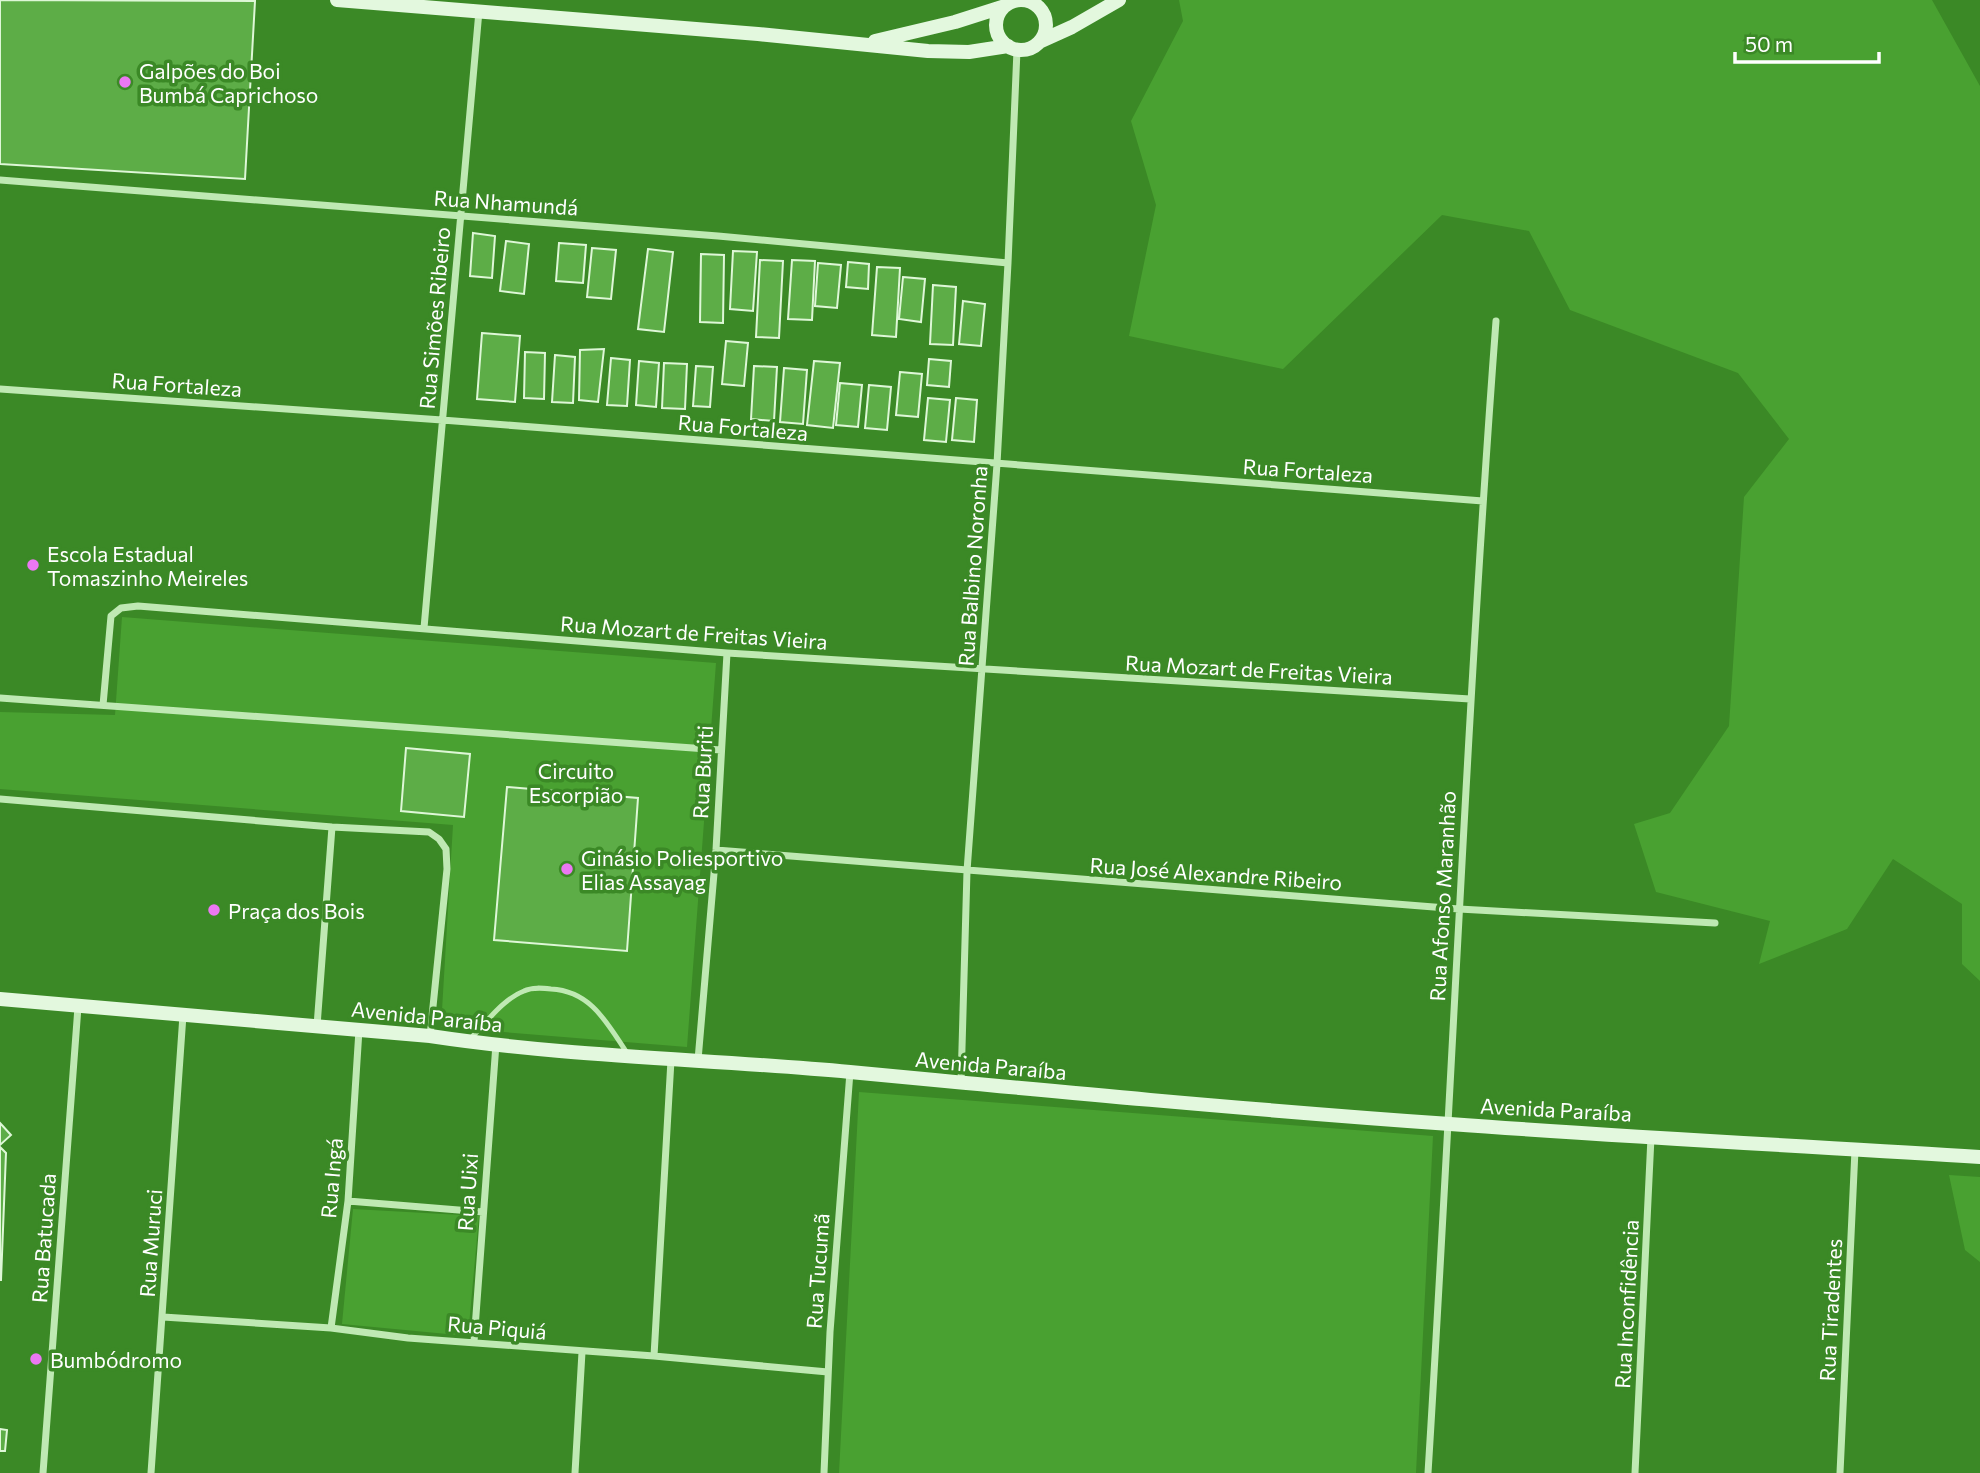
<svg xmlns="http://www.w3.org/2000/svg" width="1980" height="1473" font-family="Commissioner,sans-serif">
  <rect width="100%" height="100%" fill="#3b8926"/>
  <path fill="#49a131" d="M 1179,0 L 1932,0 L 1980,86 L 1980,981 L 1962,964 L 1962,904 L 1893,859 L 1847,929 L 1759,964 L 1770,921 L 1656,892 L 1634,824 L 1670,813 L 1729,726 L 1744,497 L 1789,439 L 1738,373 L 1570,310 L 1529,231 L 1442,215 L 1283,369 L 1129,336 L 1156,205 L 1131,121 L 1183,21 Z
    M 122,617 L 716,663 L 687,1047 L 441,1027 L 453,825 L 0,789 L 0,712 L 115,715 Z
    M 859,1092 L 1433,1136 L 1416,1473 L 839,1473 Z
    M 1949,1175 L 1980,1177 L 1980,1262 L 1965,1250 Z
    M 353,1209 L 479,1216 L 468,1336 L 342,1324 Z"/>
  <path fill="#5dad47" stroke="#def7d7" stroke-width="2" d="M 0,0 L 255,1 L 245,179 L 0,164 Z
    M 473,233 L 495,236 L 492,278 L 470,276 Z
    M 506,241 L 529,244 L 524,294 L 500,291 Z
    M 559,243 L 586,245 L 583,283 L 556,281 Z
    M 592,248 L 616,250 L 611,299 L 587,297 Z
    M 648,249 L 673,252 L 664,332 L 638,329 Z
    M 733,251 L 757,252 L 753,311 L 730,309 Z
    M 701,254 L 724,255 L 723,323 L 700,322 Z
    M 760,260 L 783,261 L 779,338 L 756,337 Z
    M 792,260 L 815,261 L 812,320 L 788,319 Z
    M 848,262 L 869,264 L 868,289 L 846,287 Z
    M 818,263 L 841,265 L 837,308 L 815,306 Z
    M 877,267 L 900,268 L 896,337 L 872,335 Z
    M 903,277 L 925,279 L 921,322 L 899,319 Z
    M 933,285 L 956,287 L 953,345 L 930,344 Z
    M 963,301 L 985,304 L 981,346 L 959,344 Z
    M 482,333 L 520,336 L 515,402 L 477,399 Z
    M 726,341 L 748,343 L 744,386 L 722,384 Z
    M 604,349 L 598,402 L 579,400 L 580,350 Z
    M 525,352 L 545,353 L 544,399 L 524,398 Z
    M 555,355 L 575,357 L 573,403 L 552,402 Z
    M 611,358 L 630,360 L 627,406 L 607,405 Z
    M 929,359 L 951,361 L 949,387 L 927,385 Z
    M 639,361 L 659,363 L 656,407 L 636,405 Z
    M 814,361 L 840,363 L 833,428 L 807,425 Z
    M 664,363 L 687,364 L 685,409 L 662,408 Z
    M 696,366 L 713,367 L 710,407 L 693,406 Z
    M 754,366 L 777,367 L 774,421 L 751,419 Z
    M 784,368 L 807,370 L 803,424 L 780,422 Z
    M 900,372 L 922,374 L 918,417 L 896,415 Z
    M 840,383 L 862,385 L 858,427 L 836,425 Z
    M 869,385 L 891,387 L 887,430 L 865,428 Z
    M 928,398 L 950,400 L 946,442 L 924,440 Z
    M 956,398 L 977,400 L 974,442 L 952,440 Z
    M 406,748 L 470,754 L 464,817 L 401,811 Z
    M 507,787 L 638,798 L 627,951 L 494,940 Z
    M 0,1123 L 11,1135 L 0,1145 Z
    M 0,1147 L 6,1153 L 1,1280 L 0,1280 Z
    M 0,1429 L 7,1430 L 5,1451 L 0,1451 Z"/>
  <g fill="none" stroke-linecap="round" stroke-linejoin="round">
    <path stroke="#bfe9b3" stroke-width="5" d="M 471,1038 C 486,1023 503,999 524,991 C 532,987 542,988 551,989 C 591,991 607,1023 627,1053"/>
    <path stroke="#bfe9b3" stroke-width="7" d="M 0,180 L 718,236 L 1008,263
      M 0,389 L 442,420 L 1483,501
      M 424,628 L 479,11
      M 0,698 L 721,750
      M 103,705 L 111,616 L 121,608 L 138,606 L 727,653 L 1470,699
      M 0,799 L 332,827 L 429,832 L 439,839 L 446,849 L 447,869 L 430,1036
      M 716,850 L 1459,909 L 1715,923
      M 317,1026 L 332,827
      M 698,1060 L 716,850 L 727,653
      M 961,1083 L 967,871 L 997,464 L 1008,263 L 1017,50
      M 348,1201 L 483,1212
      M 163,1317 L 331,1328 L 408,1338 L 654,1356 L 828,1372
      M 331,1328 L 348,1201 L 359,1030
      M 474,1342 L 496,1044
      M 654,1356 L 671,1060
      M 43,1473 L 78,1007
      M 151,1473 L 183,1015
      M 575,1473 L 582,1352
      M 824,1473 L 830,1332 L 850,1072
      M 1428,1473 C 1452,1089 1467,705 1496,321
      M 1635,1473 L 1651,1137
      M 1840,1473 L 1855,1150"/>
    <path stroke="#e3f8de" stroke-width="14" d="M 337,0 L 758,34 L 928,51 L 969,52 L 1008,46
      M996 25a25 25 0 1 1 50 0a25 25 0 1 1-50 0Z
      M 875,41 L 955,22 L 1005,6
      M 1041,41 L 1072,27 L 1119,0
      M 0,999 L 430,1036 C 569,1057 710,1059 850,1072 C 1050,1091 1250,1110 1450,1124 C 1626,1137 1803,1146 1980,1157"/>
  </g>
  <g fill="#eb78f2" stroke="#3b8926" stroke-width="2.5">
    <circle cx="125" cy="82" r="7"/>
    <circle cx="33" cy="565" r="7"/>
    <circle cx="567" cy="869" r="7"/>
    <circle cx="214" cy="910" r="7"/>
    <circle cx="36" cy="1359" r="7"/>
  </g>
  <g text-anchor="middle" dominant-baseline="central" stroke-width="7" stroke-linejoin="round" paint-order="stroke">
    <g font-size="21" fill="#fff" stroke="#3b8926" text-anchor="start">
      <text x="139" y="70">Galpões do Boi<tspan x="139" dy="24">Bumbá Caprichoso</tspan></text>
      <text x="47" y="553">Escola Estadual<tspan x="47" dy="24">Tomaszinho Meireles</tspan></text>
      <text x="581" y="857">Ginásio Poliesportivo<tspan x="581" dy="24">Elias Assayag</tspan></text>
      <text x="228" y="910">Praça dos Bois</text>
      <text x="50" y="1359">Bumbódromo</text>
    </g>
    <g font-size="21" fill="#fff" stroke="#3b8926">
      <text transform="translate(506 202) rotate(4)">Rua Nhamundá</text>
      <text transform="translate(434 318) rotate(-85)">Rua Simões Ribeiro</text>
      <text transform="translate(177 384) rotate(4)">Rua Fortaleza</text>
      <text transform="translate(743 427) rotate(5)">Rua Fortaleza</text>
      <text transform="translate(1308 470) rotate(4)">Rua Fortaleza</text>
      <text transform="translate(972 566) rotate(-86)">Rua Balbino Noronha</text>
      <text transform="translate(694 632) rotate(4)">Rua Mozart de Freitas Vieira</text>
      <text transform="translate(1259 669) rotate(3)">Rua Mozart de Freitas Vieira</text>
      <text transform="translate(702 772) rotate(-87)">Rua Buriti</text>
      <text transform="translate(1216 873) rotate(4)">Rua José Alexandre Ribeiro</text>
      <text transform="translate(1442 896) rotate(-87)">Rua Afonso Maranhão</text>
      <text transform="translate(427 1016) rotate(6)">Avenida Paraíba</text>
      <text transform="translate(991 1065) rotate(5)">Avenida Paraíba</text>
      <text transform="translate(1556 1109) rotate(3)">Avenida Paraíba</text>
      <text transform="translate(331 1178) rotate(-85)">Rua Ingá</text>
      <text transform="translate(467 1192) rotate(-86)">Rua Uixi</text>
      <text transform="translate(43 1238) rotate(-86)">Rua Batucada</text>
      <text transform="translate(150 1243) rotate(-86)">Rua Muruci</text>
      <text transform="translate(817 1271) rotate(-86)">Rua Tucumã</text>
      <text transform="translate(1626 1304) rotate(-87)">Rua Inconfidência</text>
      <text transform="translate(1830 1310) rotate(-87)">Rua Tiradentes</text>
      <text transform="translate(497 1327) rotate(5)">Rua Piquiá</text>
    </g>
    <g font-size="21" fill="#fff" stroke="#3b8926">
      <text x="576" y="770">Circuito<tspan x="576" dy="24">Escorpião</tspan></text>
    </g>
  </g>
  <path d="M1735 52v10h144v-10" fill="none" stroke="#ffffff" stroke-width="3.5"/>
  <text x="1745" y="52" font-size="21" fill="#ffffff" stroke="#3b8926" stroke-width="5" paint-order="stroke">50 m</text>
</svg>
